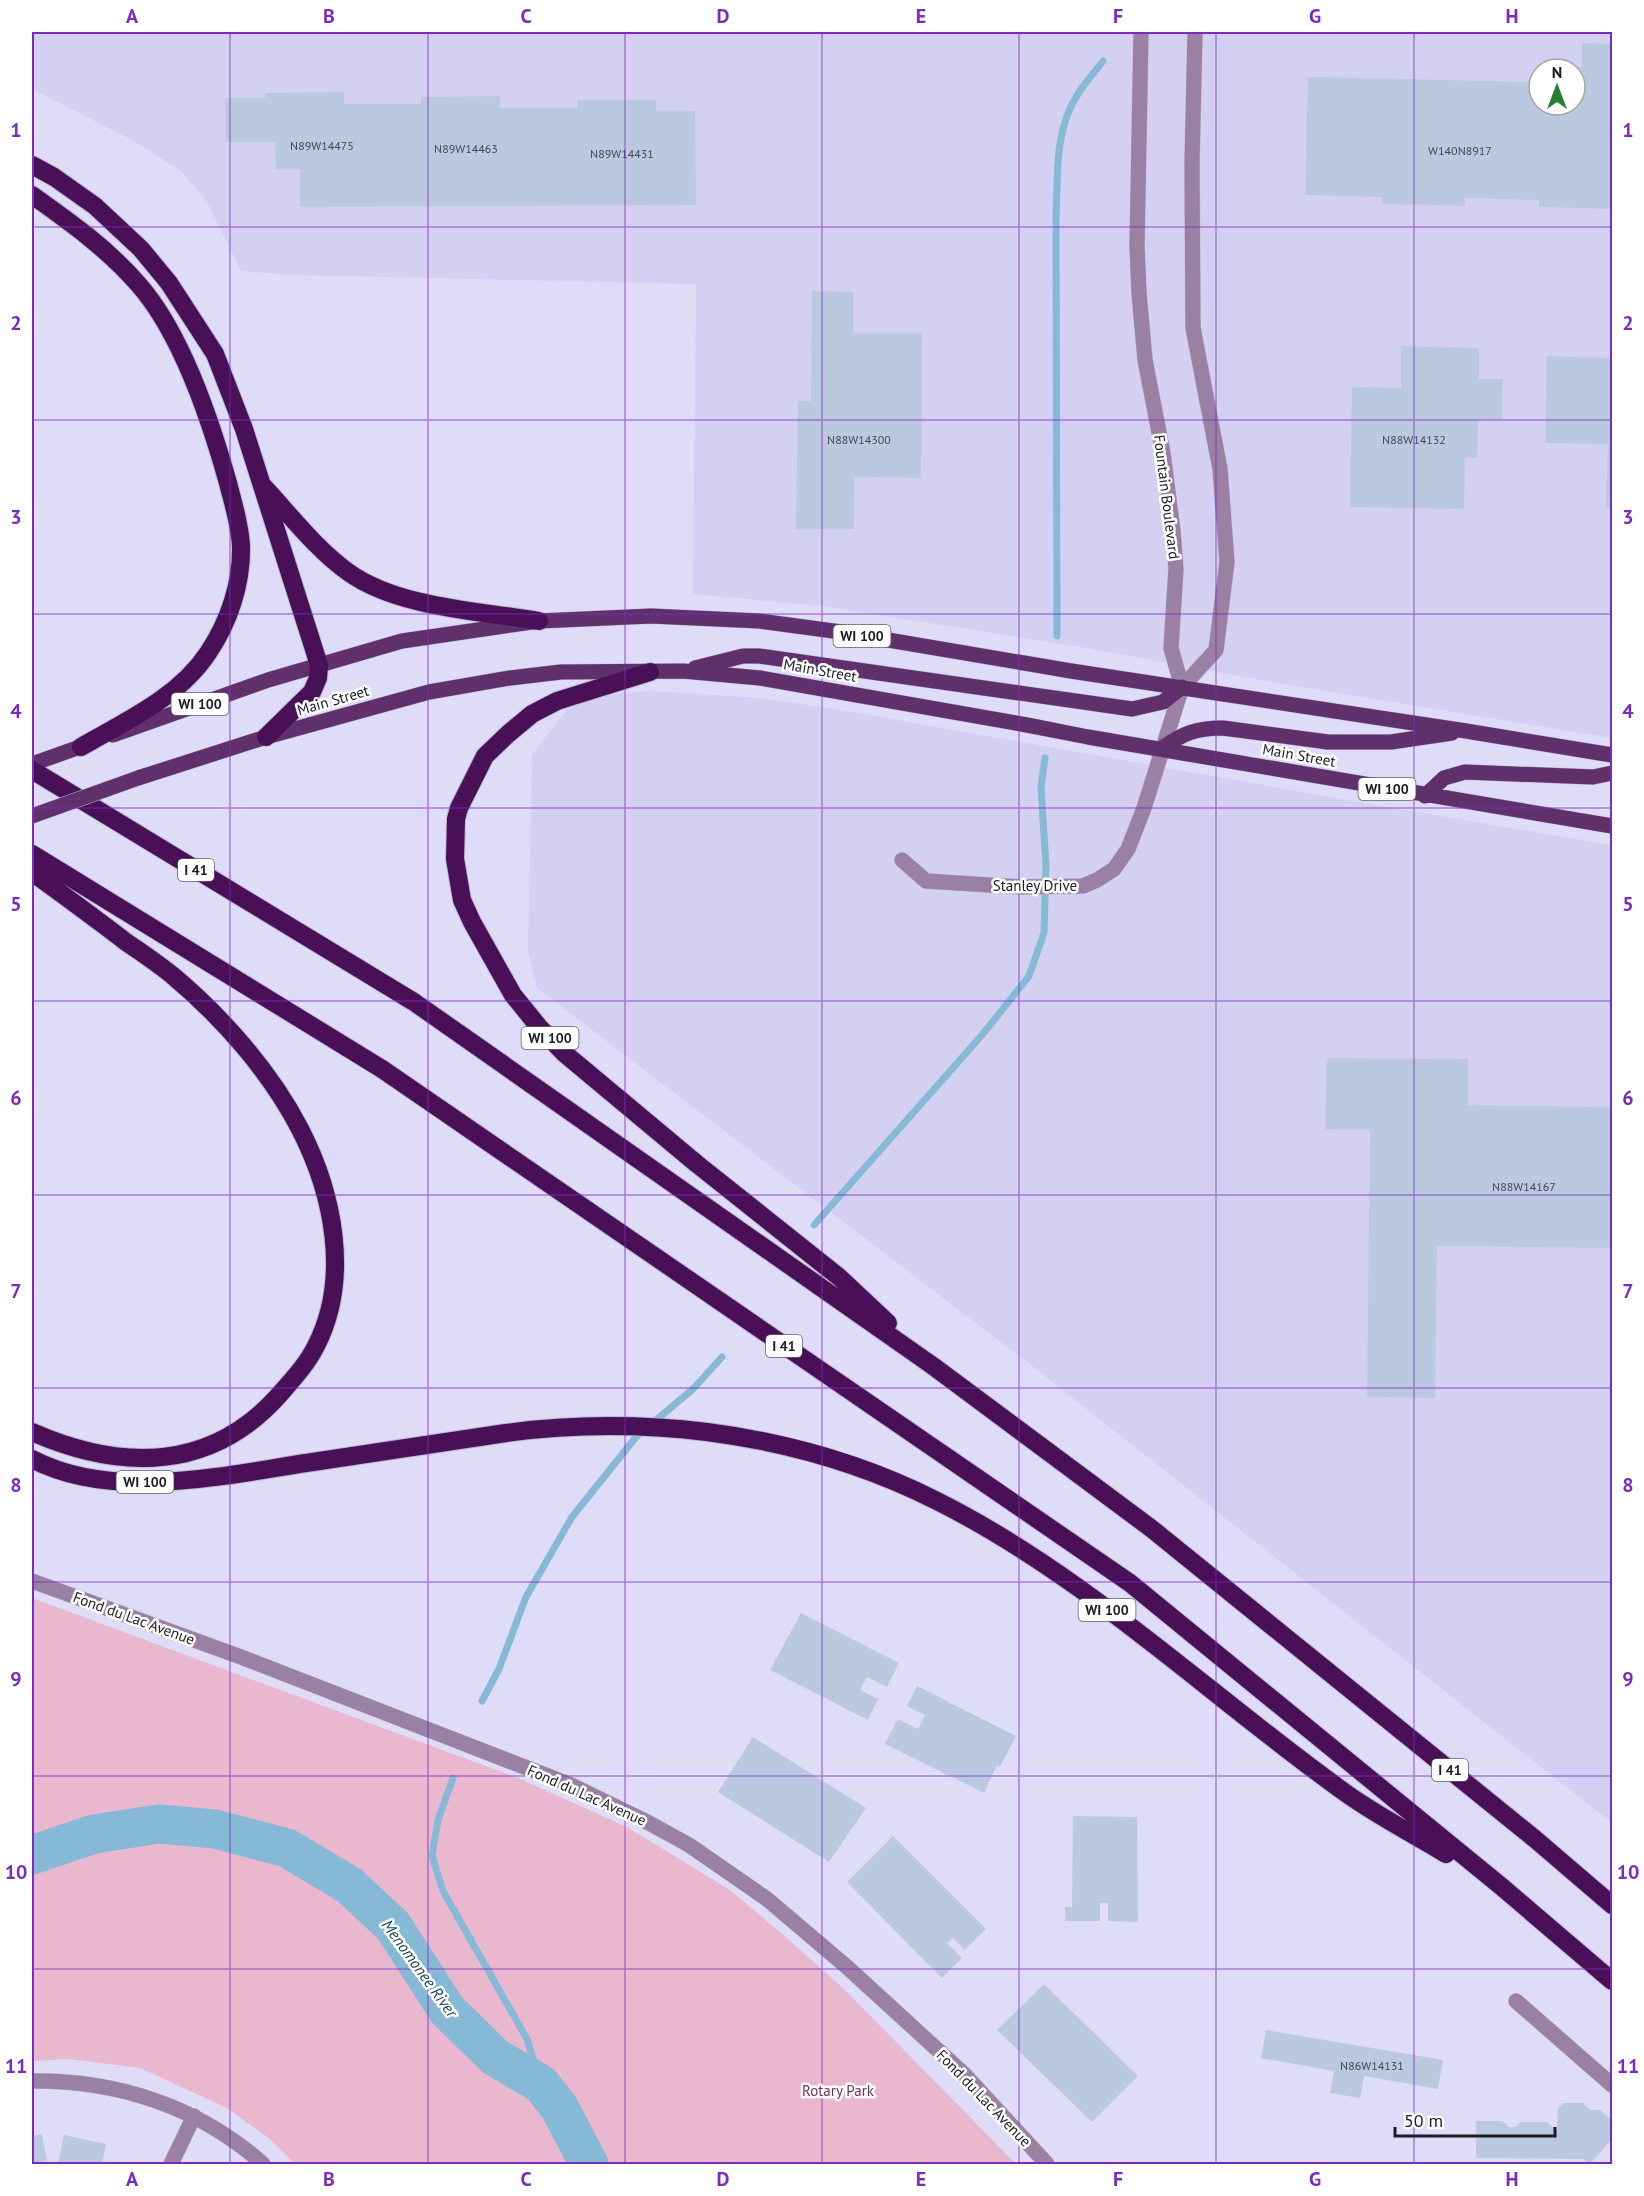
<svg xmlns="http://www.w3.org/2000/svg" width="1644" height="2196" font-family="'PT Sans',sans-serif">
  <rect width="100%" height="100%" fill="#dfdcf7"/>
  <path fill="#d4d0f2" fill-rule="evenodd" d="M 32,32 L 1612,32 L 1612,738 L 1266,681 L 1087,648 L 822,606 L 693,594 L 696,284 L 295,275 L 241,271 L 207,202 L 181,171 L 132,140 L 32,89 ZM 1539,69 L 1575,69 L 1575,105 L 1539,105 Z
    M 648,691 L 762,698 L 841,710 L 1376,805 L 1612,845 L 1612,1823 L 1027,1362 L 537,988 L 528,951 L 532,755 L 567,710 L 598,695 Z"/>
  <path fill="#e9b8cf" d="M 32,1598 L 518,1778 L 627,1827 L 730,1890 L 788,1939 L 844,1989 L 1016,2164 L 295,2164 L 270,2139 L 227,2108 L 140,2068 L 69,2059 L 32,2061 Z"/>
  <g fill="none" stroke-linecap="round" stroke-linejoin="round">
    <path stroke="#85b9d5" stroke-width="7" d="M 1057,636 L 1056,217 C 1058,176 1054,130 1078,94 C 1085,82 1095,72 1103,61
      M 814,1225 L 982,1035 L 1029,976 L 1044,933 L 1046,865 L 1041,788 L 1045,758
      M 482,1701 L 499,1669 L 526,1597 L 572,1517 L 636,1437 L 693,1389 L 722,1357
      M 453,1778 L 438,1820 L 432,1856 L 443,1891 L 527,2039 L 541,2084"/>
    <path stroke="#85b9d5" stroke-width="39" d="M 32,1855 L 94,1834 L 159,1824 L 215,1829 L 287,1848 L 349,1885 L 393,1926 L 447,2010 L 495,2057 L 541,2084 L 559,2107 L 589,2164"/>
  </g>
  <path fill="#bbc9e0" d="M 1582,43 L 1612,44 L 1612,209 L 1539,207 L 1539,200 L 1465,198 L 1465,206 L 1382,204 L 1382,197 L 1305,195 L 1308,77 L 1539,82 L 1539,105 L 1575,105 L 1575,67 L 1582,67 Z
    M 344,92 L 344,104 L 421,104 L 421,97 L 500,96 L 500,108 L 577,108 L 577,100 L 656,100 L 656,111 L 695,111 L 696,205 L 300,207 L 300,169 L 276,169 L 275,142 L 226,142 L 225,98 L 265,98 L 265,93 Z
    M 812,291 L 853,292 L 853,333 L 922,333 L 921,478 L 855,477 L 854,529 L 796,529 L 798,401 L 811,401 Z
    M 1401,346 L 1479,348 L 1479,379 L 1503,379 L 1502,420 L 1478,419 L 1477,458 L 1465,458 L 1464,509 L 1350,507 L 1352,387 L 1401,388 Z
    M 1547,356 L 1612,358 L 1612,509 L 1606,509 L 1608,444 L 1545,443 Z
    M 1327,1058 L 1468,1059 L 1468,1105 L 1612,1107 L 1612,1248 L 1437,1246 L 1435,1398 L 1367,1397 L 1370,1130 L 1325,1129 Z
    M 801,1613 L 899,1663 L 887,1687 L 867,1677 L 860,1690 L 878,1699 L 868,1720 L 770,1670 Z
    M 917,1686 L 1016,1736 L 1000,1767 L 997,1765 L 984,1793 L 885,1744 L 898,1719 L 918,1729 L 925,1715 L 907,1706 Z
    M 753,1737 L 866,1808 L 829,1862 L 718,1792 Z
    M 1073,1816 L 1137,1817 L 1138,1922 L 1108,1921 L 1108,1903 L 1100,1903 L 1100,1921 L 1065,1921 L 1065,1907 L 1072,1907 Z
    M 893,1836 L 986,1929 L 965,1950 L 953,1938 L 947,1943 L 962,1958 L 942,1978 L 847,1882 Z
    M 1044,1984 L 1138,2076 L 1092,2122 L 997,2030 Z
    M 1266,2030 L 1443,2060 L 1438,2089 L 1364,2076 L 1360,2098 L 1330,2093 L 1334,2071 L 1261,2058 Z
    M 1563,2103 L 1583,2103 L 1590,2110 L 1600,2110 L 1612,2120 L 1612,2139 L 1590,2164 L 1583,2159 L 1476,2158 L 1476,2121 L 1502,2121 L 1509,2127 L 1516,2127 L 1521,2122 L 1547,2122 L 1557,2131 L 1558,2109 Z
    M 42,2134 L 47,2161 L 32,2163 L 32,2136 Z
    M 64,2135 L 106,2144 L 102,2164 L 58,2164 Z"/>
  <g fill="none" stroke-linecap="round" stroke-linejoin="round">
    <defs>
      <path id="minor" d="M 1141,32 L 1137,246 L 1139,293 L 1145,360 L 1163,453 L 1173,531 L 1176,569 L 1171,648 L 1182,687
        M 902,860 L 926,881 L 1021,887 L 1083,886 L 1097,880 L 1114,869 L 1128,849 L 1144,808 L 1182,687 L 1216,650 L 1227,562 L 1220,469 L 1193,328 L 1192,163 L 1195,32
        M 32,1581 L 241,1657 L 571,1785 L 649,1823 L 689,1845 L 767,1899 L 847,1967 L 964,2074 L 1047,2164
        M 1516,2001 L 1612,2085
        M 32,2081 C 118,2080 199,2107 263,2164
        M 171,2164 L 194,2116"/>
      <path id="major" d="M 695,668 L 743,656 L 759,656 L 1132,709 L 1163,702 L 1182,687
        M 113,735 L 268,680 L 402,641 L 539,621 L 651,616 L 759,621 L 841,632 L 1071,671 L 1466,731 L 1612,755
        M 1162,748 C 1184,733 1196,728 1223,728 L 1328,742 L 1391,742 L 1452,733
        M 32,764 L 91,743
        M 138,778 L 266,737 L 429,692 L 510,678 L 561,672 L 683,671 L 760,678 L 1027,725 L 1088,737 L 1612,826
        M 1425,796 L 1444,778 L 1465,772 L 1593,777 L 1612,773"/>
      <path id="highway" d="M 32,165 L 54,177 L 95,206 L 141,249 L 169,283 L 215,354 L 244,429 L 319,665 L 318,678 L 312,692 L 266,737
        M 32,195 C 70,222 108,249 139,285 C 181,333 211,422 228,483 C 233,503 240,524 241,546 C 242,583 229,622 208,653 C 179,697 126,721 81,747
        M 264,487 C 291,516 316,549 348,572 C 398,608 480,611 539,621
        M 650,672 L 557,701 L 532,714 L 508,734 L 485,756 L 459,808 L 456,819 L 455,859 L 462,900 L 472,922 L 513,995 L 539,1027 L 564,1053 L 697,1164 L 839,1277 L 888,1323
        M 32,770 L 414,1002 L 933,1366 L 1152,1529 L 1535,1839 L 1612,1905
        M 32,854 L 382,1069 L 1130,1583 L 1502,1887 L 1612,1981
        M 32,872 C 63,895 95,918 126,942 C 141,952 157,963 172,975 C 222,1017 270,1071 300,1129 C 333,1193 351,1278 316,1346 C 307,1364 293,1379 280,1394 C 211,1472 121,1471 32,1432
        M 32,1459 C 112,1501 221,1476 306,1463 C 373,1453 439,1443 506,1433 C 572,1424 640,1424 707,1432 C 785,1442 866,1465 937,1501 C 1087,1576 1211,1697 1347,1794 C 1378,1816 1413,1834 1446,1854"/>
    </defs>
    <use href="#minor" stroke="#bcb9d1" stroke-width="16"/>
    <use href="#major" stroke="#bcb9d1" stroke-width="16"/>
    <use href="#highway" stroke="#bcb9d1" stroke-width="20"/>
    <use href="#minor" stroke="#9a80a2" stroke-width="15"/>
    <use href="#major" stroke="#5f306c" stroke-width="15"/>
    <use href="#highway" stroke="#490f57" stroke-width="18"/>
    <defs>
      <path id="major-bridge" d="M 32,816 L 138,778"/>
    </defs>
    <use href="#major-bridge" stroke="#bcb9d1" stroke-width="16" stroke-linecap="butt"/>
    <use href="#major-bridge" stroke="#5f306c" stroke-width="15"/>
  </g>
  <path fill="none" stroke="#7b2cbf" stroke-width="1.5" stroke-opacity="0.55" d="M 230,32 L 230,2164M 428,32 L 428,2164M 625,32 L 625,2164M 822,32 L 822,2164M 1019,32 L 1019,2164M 1216,32 L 1216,2164M 1414,32 L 1414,2164M 32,227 L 1612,227M 32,420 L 1612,420M 32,614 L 1612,614M 32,808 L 1612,808M 32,1001 L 1612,1001M 32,1195 L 1612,1195M 32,1388 L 1612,1388M 32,1582 L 1612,1582M 32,1776 L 1612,1776M 32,1969 L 1612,1969"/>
  <g text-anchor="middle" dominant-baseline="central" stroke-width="5" stroke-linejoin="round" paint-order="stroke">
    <g font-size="12" fill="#444754">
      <text x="322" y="145">N89W14475</text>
      <text x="466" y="148">N89W14463</text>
      <text x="1460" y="150">W140N8917</text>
      <text x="622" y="153">N89W14431</text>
      <text x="859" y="439">N88W14300</text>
      <text x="1414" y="439">N88W14132</text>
      <text x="1524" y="1186">N88W14167</text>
      <text x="1372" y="2065">N86W14131</text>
    </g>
    <g fill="#fff" stroke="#616067" stroke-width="1.5">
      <rect x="833.5" y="625" width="57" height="22" rx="4.5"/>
      <rect x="171.5" y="693" width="57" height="22" rx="4.5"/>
      <rect x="1358.5" y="778" width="57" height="22" rx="4.5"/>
      <rect x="178" y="859" width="36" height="22" rx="4.5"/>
      <rect x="521.5" y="1027" width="57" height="22" rx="4.5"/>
      <rect x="766" y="1335" width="36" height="22" rx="4.5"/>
      <rect x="116.5" y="1471" width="57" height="22" rx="4.5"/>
      <rect x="1078.5" y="1599" width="57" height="22" rx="4.5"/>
      <rect x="1432" y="1759" width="36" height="22" rx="4.5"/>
    </g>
    <g font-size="14" font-weight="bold" fill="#1d1c26">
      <text x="862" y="636">WI 100</text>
      <text x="200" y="704">WI 100</text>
      <text x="1387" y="789">WI 100</text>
      <text x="196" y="870">I 41</text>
      <text x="550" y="1038">WI 100</text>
      <text x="784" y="1346">I 41</text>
      <text x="145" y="1482">WI 100</text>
      <text x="1107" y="1610">WI 100</text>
      <text x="1450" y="1770">I 41</text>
    </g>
    <g font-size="15" fill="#1d1c26" stroke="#fff">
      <text transform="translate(1167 497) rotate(83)">Fountain Boulevard</text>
      <text transform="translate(820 670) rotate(10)">Main Street</text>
      <text transform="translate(333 700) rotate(-16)">Main Street</text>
      <text transform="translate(1299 755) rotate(10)">Main Street</text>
      <text x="1035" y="885">Stanley Drive</text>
      <text transform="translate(134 1618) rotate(20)">Fond du Lac Avenue</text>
      <text transform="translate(587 1795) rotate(24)">Fond du Lac Avenue</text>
      <text transform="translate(984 2098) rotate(46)">Fond du Lac Avenue</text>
    </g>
    <g font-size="15" fill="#713355" stroke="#fff">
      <text x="838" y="2090">Rotary Park</text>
    </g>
    <g font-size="16" font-style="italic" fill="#103d51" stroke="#fff">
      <text transform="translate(420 1968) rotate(54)">Menomonee River</text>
    </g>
  </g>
  <rect width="1644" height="2196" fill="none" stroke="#ffffff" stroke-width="66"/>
  <g transform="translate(1557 87)"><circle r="28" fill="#ffffff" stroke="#a5a4a8" stroke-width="1.5"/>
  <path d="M0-4.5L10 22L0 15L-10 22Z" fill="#248030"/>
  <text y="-9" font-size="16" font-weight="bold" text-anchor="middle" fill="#1d1c26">N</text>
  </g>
  <path d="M1395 2127v9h160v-9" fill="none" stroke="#1d1c26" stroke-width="3"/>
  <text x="1404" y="2127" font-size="18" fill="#1d1c26" stroke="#ffffff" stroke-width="4.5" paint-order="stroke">50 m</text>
  <rect x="33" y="33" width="1578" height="2130" fill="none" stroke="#7b2cbf" stroke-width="2"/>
  <g font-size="20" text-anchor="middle" font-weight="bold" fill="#7b2cbf">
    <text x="132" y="23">A</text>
    <text x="329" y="23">B</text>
    <text x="526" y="23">C</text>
    <text x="723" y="23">D</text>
    <text x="921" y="23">E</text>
    <text x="1118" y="23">F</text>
    <text x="1315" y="23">G</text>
    <text x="1512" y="23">H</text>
    <text x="16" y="137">1</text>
    <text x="1628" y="137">1</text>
    <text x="16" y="330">2</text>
    <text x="1628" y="330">2</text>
    <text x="16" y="524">3</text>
    <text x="1628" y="524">3</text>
    <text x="16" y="718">4</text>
    <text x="1628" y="718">4</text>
    <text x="16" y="911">5</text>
    <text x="1628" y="911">5</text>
    <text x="16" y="1105">6</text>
    <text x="1628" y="1105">6</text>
    <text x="16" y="1298">7</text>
    <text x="1628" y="1298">7</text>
    <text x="16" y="1492">8</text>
    <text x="1628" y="1492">8</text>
    <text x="16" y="1686">9</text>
    <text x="1628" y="1686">9</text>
    <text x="16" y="1879">10</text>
    <text x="1628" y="1879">10</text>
    <text x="16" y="2073">11</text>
    <text x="1628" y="2073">11</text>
    <text x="132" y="2186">A</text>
    <text x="329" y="2186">B</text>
    <text x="526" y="2186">C</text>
    <text x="723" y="2186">D</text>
    <text x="921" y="2186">E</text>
    <text x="1118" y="2186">F</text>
    <text x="1315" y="2186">G</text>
    <text x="1512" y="2186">H</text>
  </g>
</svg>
